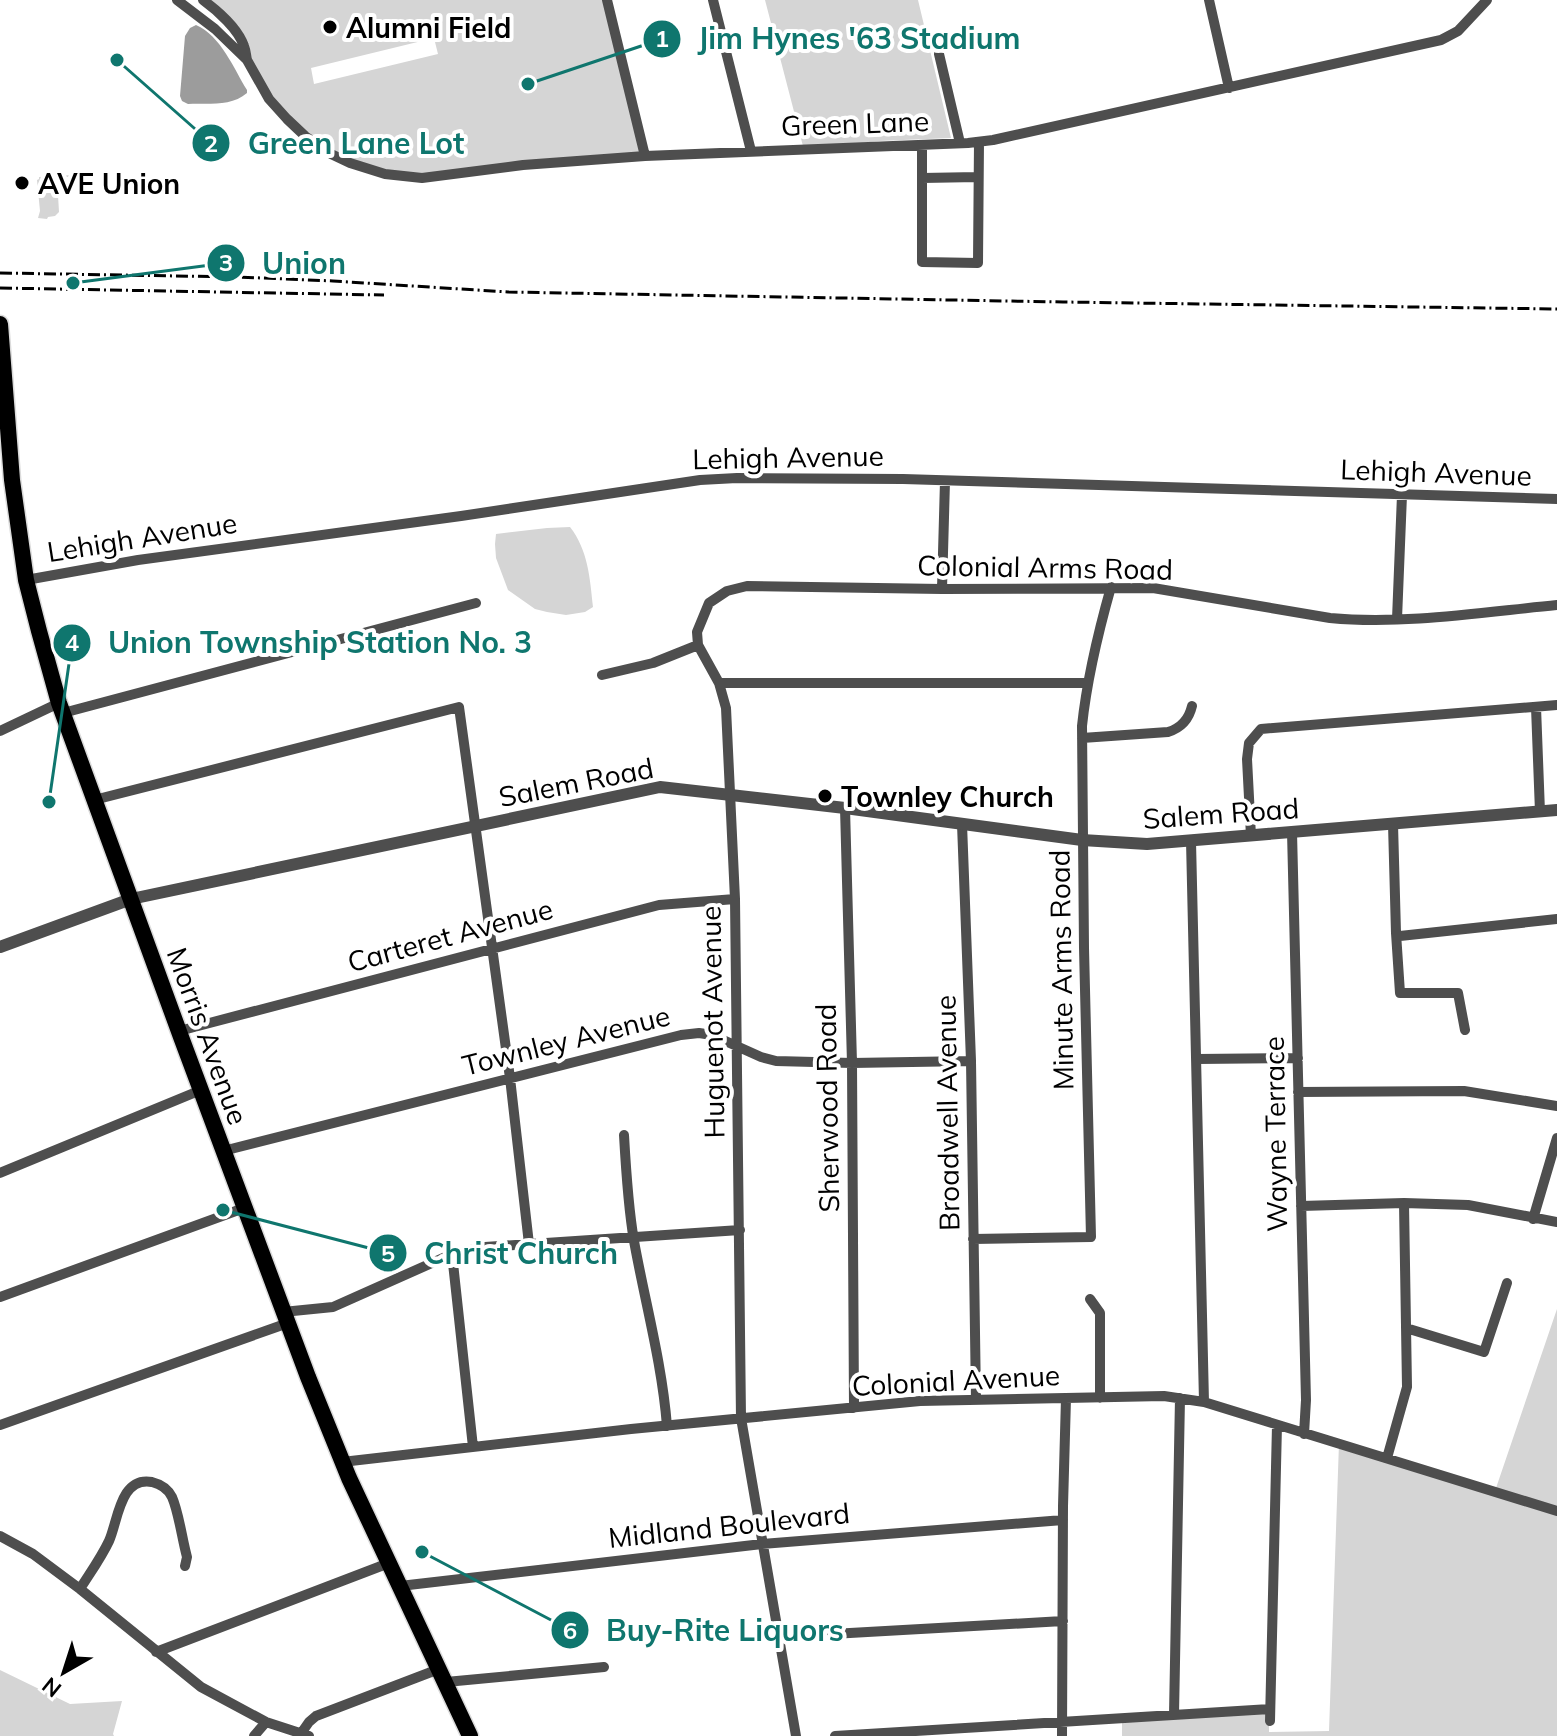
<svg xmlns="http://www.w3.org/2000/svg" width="1557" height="1736" font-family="Mulish,sans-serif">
  <rect width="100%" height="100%" fill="#fff"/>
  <path fill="#d5d5d5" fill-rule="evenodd" d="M 211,0 L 607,0 L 645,156 L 396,176 L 331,154 L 276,108 L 244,46 ZM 434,38 L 438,54 L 314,84 L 311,68 Z
    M 765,0 L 918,0 L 951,138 L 879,141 L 804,150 Z
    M 88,174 L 87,180 L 70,181 L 68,177 L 57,178 L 59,212 L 55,216 L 48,217 L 47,219 L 38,218 L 40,211 L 37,180 L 39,179 L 39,177 Z
    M 570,527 C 588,550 590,578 593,607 L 585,612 L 566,615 L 547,612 L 535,609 L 508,590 L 496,558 L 495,544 L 496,534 L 547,528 Z
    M 1557,1309 L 1557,1736 L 1122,1736 L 1122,1720 L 1269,1710 L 1269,1732 L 1329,1731 L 1339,1443 L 1495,1491 Z
    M 0,1670 L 70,1704 L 122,1701 L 113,1734 L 114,1736 L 0,1736 Z"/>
  <path fill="#9c9c9c" d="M 196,25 C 221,36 234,69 247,90 L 247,93 C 231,107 208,103 188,104 L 182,101 L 180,96 L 185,36 L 190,28 Z"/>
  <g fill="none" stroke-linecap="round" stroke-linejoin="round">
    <defs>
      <path id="primary" d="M 0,324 L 12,480 L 26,580 L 39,631 L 59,703 L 181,1037 L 308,1377 L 349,1478 L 470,1736"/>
    </defs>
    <use href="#primary" stroke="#dbdbdb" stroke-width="19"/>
    <path stroke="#4e4e4e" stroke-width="10" d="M 177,0 L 215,29 L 247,60 L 269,99 L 287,119 L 305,136 L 331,154 L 350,163 L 385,174 L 422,178 L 523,165 L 645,156 L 968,143 L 993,140 L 1441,40 L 1458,31 L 1487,0
      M 203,0 C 218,11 238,29 244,46 C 246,51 246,56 247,60
      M 607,0 L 645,156
      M 713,0 L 751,151
      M 1209,0 L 1229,88
      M 939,54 L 960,143
      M 922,145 L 922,262 L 978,263 L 979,142
      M 922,178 L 978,177
      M 26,580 L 138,560 L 461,516 L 700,480 L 737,478 L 903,479 L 1557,499
      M 942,589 L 945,481
      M 1397,619 L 1402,495
      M 602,675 L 653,663 L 698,645
      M 719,683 L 1087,683
      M 1536,707 L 1540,812
      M 63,713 L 476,603
      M 0,731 L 59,703
      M 1082,738 L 1168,732 C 1181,728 1189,719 1192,706
      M 94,800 L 459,707 L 510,1078 L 529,1244
      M 845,808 L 852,1063 L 854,1408
      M 962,824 L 971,1061 L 976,1400
      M 1393,824 L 1396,933 L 1400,993 L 1458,993 L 1465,1030
      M 1292,832 L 1306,1400 L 1304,1434
      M 1251,836 L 1247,759 L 1249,743 L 1261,729 L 1557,705
      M 1191,841 L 1204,1402
      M 1396,933 L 1400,936 L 1557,919
      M 179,1031 L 659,905 L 735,899
      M 1197,1059 L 1298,1058
      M 1298,1092 L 1464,1091 L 1557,1106
      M 624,1135 C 626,1171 628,1206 634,1241 C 645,1302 662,1363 667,1426
      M 223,1151 L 681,1035 L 699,1033 L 712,1035 L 761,1057 L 776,1061 L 852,1063 L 971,1061
      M 0,1173 L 201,1090
      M 1301,1206 L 1404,1203 L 1468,1205 L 1557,1222
      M 1533,1219 L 1557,1138
      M 973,1239 L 1091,1237 L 1084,948 L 1082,726 C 1087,678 1098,633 1111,587
      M 452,1254 L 473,1447
      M 0,1297 L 244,1208
      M 1090,1299 L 1100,1313 L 1100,1398
      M 283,1312 L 333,1307 L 452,1254 L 485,1247 L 740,1230
      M 1406,1328 L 1484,1352 L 1507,1283
      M 0,1425 L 288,1323
      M 1387,1458 L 1407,1387 L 1404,1203
      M 342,1462 L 631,1429 L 920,1401 L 1164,1396 L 1204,1402 L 1557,1511
      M 0,1536 L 33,1554 L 80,1589 L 201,1687 L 266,1722 L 309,1736
      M 400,1586 L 762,1544 L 1063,1520
      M 80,1589 C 90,1573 101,1558 109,1541 C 118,1521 120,1476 152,1482 C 160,1484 168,1489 172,1497 C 179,1513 182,1539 187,1557 L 185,1566
      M 779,1637 L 1063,1621
      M 156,1652 L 389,1563
      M 446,1682 L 604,1667
      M 1174,1715 L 1180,1398
      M 1270,1721 L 1277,1425
      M 302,1732 L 309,1722 L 316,1716 L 439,1669
      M 254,1736 L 266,1722
      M 796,1736 L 741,1418 L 735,899 L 726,708 L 719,683 L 698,645 L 697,632 L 709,603 L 727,591 L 747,586 L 942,589 L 1153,588 L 1330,618 C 1404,625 1484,612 1557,605
      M 835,1736 L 1270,1709
      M 1062,1736 L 1063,1506 L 1066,1398"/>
    <path stroke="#4e4e4e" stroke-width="12" d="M 0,947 L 131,899 L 660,787 L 845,808 L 1082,840 L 1147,844 L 1557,810"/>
    <use href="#primary" stroke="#000" stroke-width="16"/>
    <path stroke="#000" stroke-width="3" stroke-dasharray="12 4 2 4" stroke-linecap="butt" d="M 0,273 L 238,277 L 333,281 L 508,292 L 1063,302 L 1557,309
      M 0,288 L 384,295"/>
  </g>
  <g fill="#000" stroke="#fff" stroke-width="3">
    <circle cx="330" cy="27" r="8"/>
    <circle cx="22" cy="183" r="8"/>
    <circle cx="825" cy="796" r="8"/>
  </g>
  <g text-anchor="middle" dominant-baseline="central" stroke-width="8" stroke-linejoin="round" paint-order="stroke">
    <g font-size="28" font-weight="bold" fill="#000" stroke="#fff" text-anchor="start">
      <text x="346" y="27">Alumni Field</text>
      <text x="38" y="183">AVE Union</text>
      <text x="841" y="796">Townley Church</text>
    </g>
    <g font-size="28" fill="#000" stroke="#fff">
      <text transform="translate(855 123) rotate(-2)">Green Lane</text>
      <text transform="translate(788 457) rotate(-1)">Lehigh Avenue</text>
      <text transform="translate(1436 472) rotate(2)">Lehigh Avenue</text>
      <text transform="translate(142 537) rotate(-9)">Lehigh Avenue</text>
      <text transform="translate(1045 567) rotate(1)">Colonial Arms Road</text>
      <text transform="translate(576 782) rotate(-11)">Salem Road</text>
      <text transform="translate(1221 813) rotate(-4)">Salem Road</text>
      <text transform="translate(450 935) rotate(-15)">Carteret Avenue</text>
      <text transform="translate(1061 970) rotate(-91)">Minute Arms Road</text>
      <text transform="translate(712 1022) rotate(-91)">Huguenot Avenue</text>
      <text transform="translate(208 1036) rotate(70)">Morris Avenue</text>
      <text transform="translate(566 1040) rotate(-14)">Townley Avenue</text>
      <text transform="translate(827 1108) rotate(-91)">Sherwood Road</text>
      <text transform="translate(947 1113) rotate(-91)">Broadwell Avenue</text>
      <text transform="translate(1275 1134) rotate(-91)">Wayne Terrace</text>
      <text transform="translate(956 1380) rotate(-3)">Colonial Avenue</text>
      <text transform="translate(729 1525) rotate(-6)">Midland Boulevard</text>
    </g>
  </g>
  <path fill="none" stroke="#0f766e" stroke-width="3" d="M528 84L662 39M117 60L211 143M73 283L226 263M49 802L72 643M223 1210L388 1253M422 1552L570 1630"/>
  <g fill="#0f766e" stroke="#fff" stroke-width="3">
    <circle cx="528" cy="84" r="8"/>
    <circle cx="117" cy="60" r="8"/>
    <circle cx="73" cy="283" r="8"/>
    <circle cx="49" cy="802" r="8"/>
    <circle cx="223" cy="1210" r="8"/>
    <circle cx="422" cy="1552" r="8"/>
    <circle cx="662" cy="39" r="20"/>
    <circle cx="211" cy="143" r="20"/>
    <circle cx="226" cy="263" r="20"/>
    <circle cx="72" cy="643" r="20"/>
    <circle cx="388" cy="1253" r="20"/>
    <circle cx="570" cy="1630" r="20"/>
  </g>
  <g font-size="24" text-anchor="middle" font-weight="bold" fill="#fff">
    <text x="662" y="47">1</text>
    <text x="211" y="152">2</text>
    <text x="226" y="271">3</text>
    <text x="72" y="651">4</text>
    <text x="388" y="1262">5</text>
    <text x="570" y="1639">6</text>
  </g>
  <g font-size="30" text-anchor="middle" font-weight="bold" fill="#0f766e" stroke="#fff" stroke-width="8" stroke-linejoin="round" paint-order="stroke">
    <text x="859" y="49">Jim Hynes '63 Stadium</text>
    <text x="356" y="154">Green Lane Lot</text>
    <text x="304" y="274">Union</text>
    <text x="320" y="653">Union Township Station No. 3</text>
    <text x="521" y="1264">Christ Church</text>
    <text x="725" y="1641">Buy-Rite Liquors</text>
  </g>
  <g transform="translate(64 1672) rotate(219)" stroke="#ffffff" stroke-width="6" paint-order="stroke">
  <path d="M0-6L14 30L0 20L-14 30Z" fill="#000000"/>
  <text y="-12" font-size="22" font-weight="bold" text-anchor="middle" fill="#000000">N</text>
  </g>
</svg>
